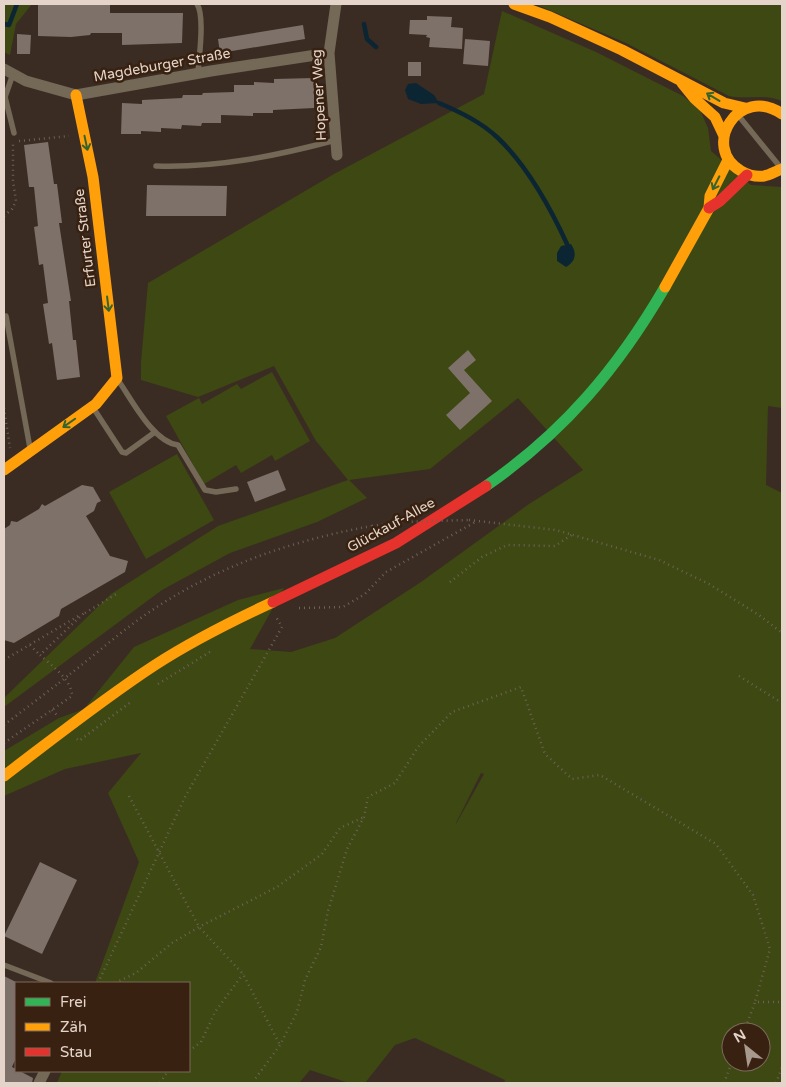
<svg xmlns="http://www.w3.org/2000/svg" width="786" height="1087" font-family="'Varela Round',sans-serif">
  <rect width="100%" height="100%" fill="#3a2c23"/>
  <path fill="#3d4813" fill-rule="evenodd" d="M 4,4 L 32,4 L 16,24 L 10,55 L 4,52 Z
    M 535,4 L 782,4 L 782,101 C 764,93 748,100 729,96 L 626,43 Z
    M 502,11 L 596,52 L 683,96 L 700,110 L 708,128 L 711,151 L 751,185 L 782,187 L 782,408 L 768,406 L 766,485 L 782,493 L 782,1083 L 504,1083 L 505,1080 L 415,1038 L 395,1045 L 365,1083 L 349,1083 L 310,1070 L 299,1083 L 57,1083 L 62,1071 L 189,1071 L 189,983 L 95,983 L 139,862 L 108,793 L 141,753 L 65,769 L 4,796 L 4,751 L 59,718 L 84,709 L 134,647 L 238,600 L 284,588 L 250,649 L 291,652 L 335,638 L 421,582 L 529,504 L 583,470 L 518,398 L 430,469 L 349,480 L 367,498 L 317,522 L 230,553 L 162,590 L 4,707 L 4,698 L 111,594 L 218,526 L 348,480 L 316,441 L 274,366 L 198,397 L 141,380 L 141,362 L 148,283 L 334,174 L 484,94 ZM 481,773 L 484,774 L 456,824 L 456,823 ZM 731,1032 L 761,1032 L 761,1062 L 731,1062 Z
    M 272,372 L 310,441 L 275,461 L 272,455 L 241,473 L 236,465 L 204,484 L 166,416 L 199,398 L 202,404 L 237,384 L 241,389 Z
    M 177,454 L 214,520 L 146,559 L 109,492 Z"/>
  <path fill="#0c2533" d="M 416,83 L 434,95 L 439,103 L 421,104 L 408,99 L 405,90 L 408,84 Z
    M 571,244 C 577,253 576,261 566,267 L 557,261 L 557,253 L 561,246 Z"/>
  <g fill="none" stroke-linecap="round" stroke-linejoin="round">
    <path stroke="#0c2533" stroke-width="4.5" d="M 4,24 L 9,25 L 17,4
      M 364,24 L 367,39 L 376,47
      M 439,103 C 460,112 481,122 498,138 C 527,166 550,207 567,244"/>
  </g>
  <path fill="#7d7169" d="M 38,4 L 110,4 L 110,13 L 183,13 L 182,43 L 122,45 L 122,33 L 91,33 L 90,35 L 71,37 L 38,36 Z
    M 427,16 L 452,17 L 451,27 L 463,28 L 462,49 L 429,47 L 430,38 L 426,37 L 427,35 L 409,34 L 410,20 L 427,20 Z
    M 303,25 L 305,39 L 220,53 L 218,39 Z
    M 17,34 L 31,35 L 30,54 L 17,54 Z
    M 465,39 L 490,41 L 488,66 L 463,64 Z
    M 408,62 L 421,62 L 421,76 L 408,76 Z
    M 314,78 L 314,108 L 273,110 L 273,113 L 253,113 L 253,116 L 221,115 L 221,123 L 202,123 L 201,126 L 182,125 L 181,129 L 161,128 L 161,132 L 141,131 L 141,134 L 121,134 L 122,103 L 142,104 L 142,100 L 182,98 L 183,95 L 202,95 L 203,93 L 234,92 L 234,85 L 254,85 L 254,82 L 274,83 L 274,79 Z
    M 48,142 L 54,184 L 57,184 L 62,223 L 59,223 L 71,301 L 69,301 L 73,340 L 76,340 L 80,377 L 57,380 L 52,343 L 49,344 L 43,304 L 48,303 L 43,264 L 39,265 L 34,227 L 38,226 L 34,187 L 29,187 L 24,145 Z
    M 147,185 L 227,186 L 226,216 L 146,216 Z
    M 468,350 L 476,360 L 464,370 L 492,401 L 460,430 L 446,415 L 470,393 L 448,368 Z
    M 278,470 L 286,490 L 255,502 L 247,482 Z
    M 82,485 L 93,487 L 101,501 L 97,503 L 94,511 L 86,516 L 110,556 L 128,561 L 125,572 L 61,609 L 59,616 L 14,643 L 4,640 L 4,529 L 10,525 L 11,521 L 17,522 L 39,509 L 42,504 L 45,506 Z
    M 40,862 L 77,880 L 42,954 L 4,936 Z
    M 4,976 L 16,982 L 16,1058 L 12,1067 L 33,1078 L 32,1083 L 4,1083 Z"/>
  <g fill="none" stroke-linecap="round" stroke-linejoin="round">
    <path stroke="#6d6257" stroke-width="2.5" stroke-dasharray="1 4" stroke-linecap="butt" d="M 19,141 L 69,136
      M 4,216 L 12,209 L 16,201 L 13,181 L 13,142
      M 4,408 L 10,448
      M 469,520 L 556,530 L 659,560 L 709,584 L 759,615 L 782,633
      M 450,582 L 482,557 L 507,545 L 555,546 L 573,534
      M 299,608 L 343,607 L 365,594 L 386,572 L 477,521
      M 85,613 L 118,593
      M 30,645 L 40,655
      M 4,660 L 80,615
      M 70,674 C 95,655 119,633 145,615 C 212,568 292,540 372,526
      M 739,676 L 782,703
      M 158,684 L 213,650
      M 52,710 L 58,716
      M 4,725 L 59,683
      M 77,739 L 79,741 L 131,702
      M 4,743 L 72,696 C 72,680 51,665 40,655 L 84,613
      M 129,796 L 199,927 L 243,974 L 280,1045
      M 98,983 L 185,797 L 282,627 L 276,617
      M 115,983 L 136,973 L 172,943 L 199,927 L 277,887 L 322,854 L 340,828 L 364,817
      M 744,1032 L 755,1002 L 782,1002
      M 189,1051 L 201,1042 L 215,1012 L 243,974
      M 160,1083 L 168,1071
      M 255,1083 L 255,1079 L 280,1045 L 297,1012 L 305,980 L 321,947 L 328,911 L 347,849 L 364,817 L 368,797 L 395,783 L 418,747 L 452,712 L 521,687 L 545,754 L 572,779 L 600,775 L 716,844 L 753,895 L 770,949 L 755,1002
      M 724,1083 L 732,1062
      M 776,1083 L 782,1067"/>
    <path stroke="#746857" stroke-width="5.5" d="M 197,4 C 205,16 199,57 198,73
      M 13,74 L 5,97 L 14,133
      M 738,115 L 781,168
      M 156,166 C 217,168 276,156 336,140
      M 6,316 L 30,448
      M 118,380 C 132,400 153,442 178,445 L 205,490 L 216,492 L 236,489
      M 94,409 L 122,452 L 126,453 L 155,432
      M 4,965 L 51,983"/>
    <path stroke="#746857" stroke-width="11" d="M 336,4 L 329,53 L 337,155
      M 4,69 L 26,81 L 76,95 L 211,71 L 329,53
      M 39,1083 L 45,1071"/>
    <path stroke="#30b455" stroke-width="11" d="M 486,486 C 564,432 618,368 665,287"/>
    <path stroke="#ff9f0a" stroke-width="11" d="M 514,4 L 550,17 L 622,50 L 724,103 L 745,108
      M 682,83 L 695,99 L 715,117 L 724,136
      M 782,114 C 739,84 700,147 741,171 C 748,175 756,177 764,176 C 770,175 776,171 782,169
      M 665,287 L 709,208 L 710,196 L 728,160
      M 4,470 L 96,404 L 117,378 L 93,177 L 76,95
      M 4,776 C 54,738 103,699 155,665 C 192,641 232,621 273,602"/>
    <path stroke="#e5322d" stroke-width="11" d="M 709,208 L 720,201 L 747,175
      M 273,602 L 396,543 L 486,486"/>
    <path stroke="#6d6257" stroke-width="2.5" stroke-dasharray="1 4" stroke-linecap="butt" d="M 372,526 L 400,522 L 469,520
      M 59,683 L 70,674"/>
  </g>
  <defs><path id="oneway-shaft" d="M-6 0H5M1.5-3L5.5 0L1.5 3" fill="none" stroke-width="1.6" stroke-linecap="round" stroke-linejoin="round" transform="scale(1.25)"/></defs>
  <g stroke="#34632f">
    <use href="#oneway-shaft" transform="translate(713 97) rotate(-149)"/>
    <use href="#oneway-shaft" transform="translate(86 143) rotate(78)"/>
    <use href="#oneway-shaft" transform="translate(716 183) rotate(117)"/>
    <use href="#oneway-shaft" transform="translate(108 304) rotate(83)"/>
    <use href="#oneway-shaft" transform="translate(69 423) rotate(145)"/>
  </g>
  <g text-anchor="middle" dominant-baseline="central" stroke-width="5" stroke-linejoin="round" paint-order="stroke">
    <g font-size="14" fill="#e4d4c9" stroke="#382110">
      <text transform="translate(162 65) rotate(-10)">Magdeburger Straße</text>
      <text transform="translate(319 95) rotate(-93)">Hopener Weg</text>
      <text transform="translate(85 238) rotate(-97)">Erfurter Straße</text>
      <text transform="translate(391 525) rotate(-29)">Glückauf-Allee</text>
    </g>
  </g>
  <rect width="786" height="1087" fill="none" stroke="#e4d4c9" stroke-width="10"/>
  <rect x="15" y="982" width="175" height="90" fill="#382110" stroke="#7d695a"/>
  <rect x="25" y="998" width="25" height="8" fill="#30b455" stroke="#7d695a"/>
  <text x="60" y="1007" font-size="15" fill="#e4d4c9">Frei</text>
  <rect x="25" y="1023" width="25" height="8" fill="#ff9f0a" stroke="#7d695a"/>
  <text x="60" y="1032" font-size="15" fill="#e4d4c9">Zäh</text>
  <rect x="25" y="1048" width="25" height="8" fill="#e5322d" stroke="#7d695a"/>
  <text x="60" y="1057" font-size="15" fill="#e4d4c9">Stau</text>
  <g transform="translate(746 1047) rotate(330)"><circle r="24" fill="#382110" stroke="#7d695a"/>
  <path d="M0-4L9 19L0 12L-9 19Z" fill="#a8998f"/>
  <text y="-8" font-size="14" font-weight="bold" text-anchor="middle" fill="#e4d4c9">N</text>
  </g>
</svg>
